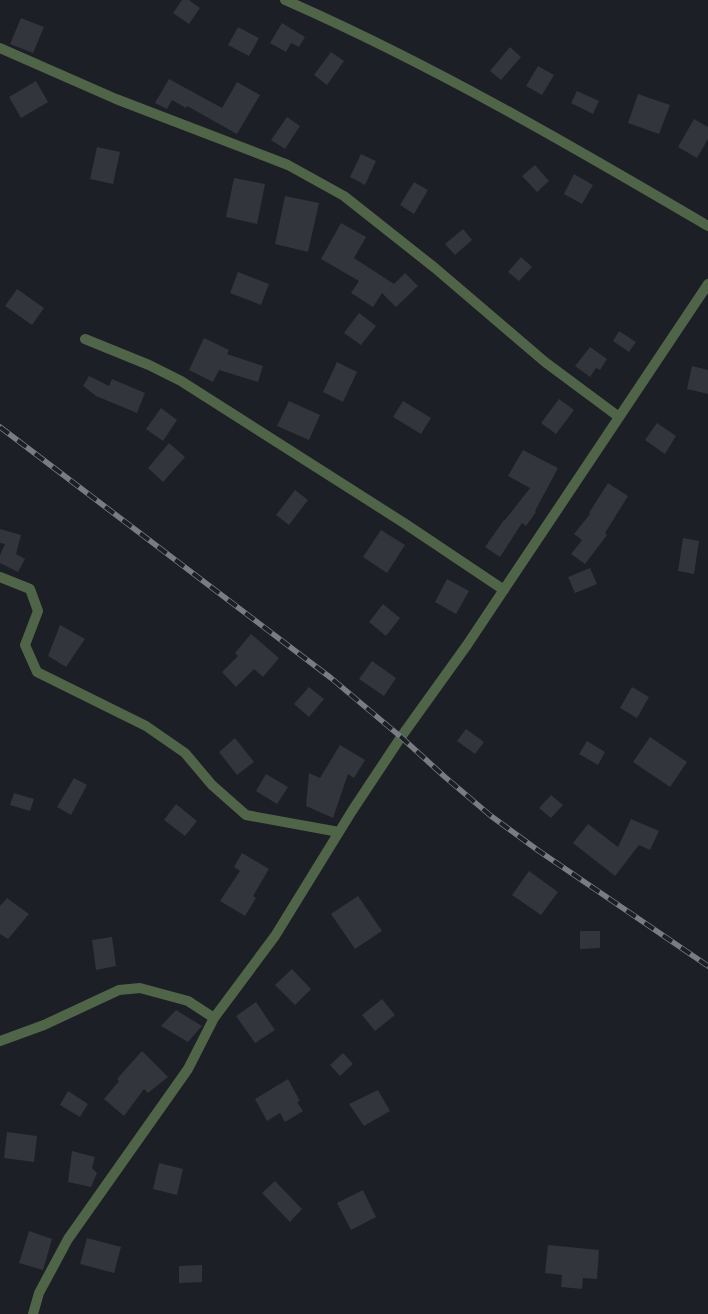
<svg xmlns="http://www.w3.org/2000/svg" width="708" height="1314" font-family="Barlow,sans-serif">
  <rect width="100%" height="100%" fill="#1c1f25"/>
  <path fill="#32353c" d="M 182,0 L 189,0 L 200,8 L 189,24 L 173,13 Z
    M 21,18 L 44,27 L 33,53 L 10,44 Z
    M 282,23 L 305,37 L 299,47 L 291,43 L 286,52 L 270,43 Z
    M 238,27 L 259,38 L 249,56 L 228,45 Z
    M 510,47 L 521,57 L 501,80 L 490,71 Z
    M 331,52 L 344,61 L 327,85 L 314,75 Z
    M 538,66 L 554,75 L 542,95 L 526,86 Z
    M 169,79 L 222,108 L 237,82 L 260,95 L 237,134 L 187,106 L 186,108 L 172,100 L 167,109 L 155,103 Z
    M 36,81 L 48,102 L 21,118 L 9,97 Z
    M 577,91 L 599,101 L 593,114 L 571,103 Z
    M 638,94 L 670,105 L 659,134 L 628,123 Z
    M 287,117 L 300,126 L 285,149 L 271,140 Z
    M 694,119 L 708,127 L 708,139 L 697,158 L 678,147 Z
    M 97,147 L 120,152 L 113,184 L 90,179 Z
    M 361,154 L 376,161 L 365,185 L 350,177 Z
    M 535,165 L 549,181 L 537,192 L 522,176 Z
    M 574,174 L 593,185 L 582,204 L 564,194 Z
    M 234,178 L 265,184 L 257,224 L 226,217 Z
    M 414,182 L 428,190 L 414,214 L 400,205 Z
    M 285,196 L 319,203 L 308,252 L 275,244 Z
    M 341,223 L 366,237 L 354,258 L 394,284 L 405,273 L 418,286 L 396,307 L 382,293 L 373,307 L 351,293 L 359,281 L 321,259 Z
    M 463,229 L 472,240 L 455,255 L 445,244 Z
    M 521,257 L 532,267 L 519,281 L 508,272 Z
    M 238,272 L 269,284 L 261,305 L 230,293 Z
    M 17,289 L 44,308 L 32,325 L 5,306 Z
    M 359,313 L 376,326 L 361,345 L 344,333 Z
    M 619,331 L 636,342 L 629,352 L 613,341 Z
    M 204,338 L 229,350 L 227,354 L 263,366 L 258,382 L 219,370 L 213,382 L 189,370 Z
    M 590,347 L 607,359 L 600,370 L 596,368 L 590,377 L 575,366 Z
    M 337,362 L 357,372 L 343,402 L 323,392 Z
    M 692,366 L 708,370 L 708,394 L 687,389 Z
    M 89,376 L 109,386 L 112,379 L 145,393 L 137,413 L 96,396 L 83,386 Z
    M 559,399 L 574,410 L 556,434 L 541,423 Z
    M 289,401 L 320,415 L 309,440 L 277,426 Z
    M 403,401 L 431,418 L 421,434 L 393,417 Z
    M 161,408 L 177,420 L 163,441 L 146,429 Z
    M 657,423 L 676,436 L 665,454 L 645,440 Z
    M 169,443 L 185,457 L 163,482 L 148,468 Z
    M 523,450 L 558,468 L 535,511 L 536,512 L 526,526 L 522,523 L 500,557 L 485,547 L 504,520 L 505,520 L 530,488 L 508,476 Z
    M 608,483 L 628,496 L 605,533 L 607,535 L 585,564 L 571,554 L 582,540 L 574,534 L 590,514 L 589,513 Z
    M 295,490 L 308,500 L 289,525 L 276,515 Z
    M 0,529 L 21,535 L 16,554 L 25,559 L 18,572 L 0,563 L 0,555 L 5,544 L 0,543 Z
    M 381,530 L 405,545 L 387,573 L 363,557 Z
    M 683,538 L 699,541 L 694,574 L 678,571 Z
    M 590,568 L 597,584 L 575,593 L 568,577 Z
    M 447,579 L 469,591 L 456,614 L 435,602 Z
    M 383,604 L 400,618 L 386,636 L 369,622 Z
    M 60,625 L 85,639 L 66,667 L 48,656 Z
    M 251,634 L 279,658 L 263,677 L 254,669 L 236,687 L 222,672 L 238,656 L 235,653 Z
    M 372,661 L 396,678 L 384,696 L 359,679 Z
    M 309,687 L 324,699 L 309,717 L 294,704 Z
    M 632,687 L 649,697 L 637,718 L 620,708 Z
    M 466,729 L 484,742 L 475,754 L 457,741 Z
    M 650,737 L 687,762 L 670,787 L 633,762 Z
    M 235,738 L 254,762 L 237,775 L 219,752 Z
    M 587,741 L 605,752 L 598,765 L 579,754 Z
    M 340,745 L 365,760 L 354,778 L 348,774 L 333,818 L 306,806 L 309,773 L 320,778 Z
    M 266,774 L 288,787 L 277,804 L 256,791 Z
    M 74,778 L 87,785 L 71,815 L 57,807 Z
    M 14,793 L 34,799 L 30,811 L 10,805 Z
    M 551,795 L 563,805 L 551,818 L 539,808 Z
    M 176,804 L 197,821 L 185,836 L 164,820 Z
    M 631,819 L 659,831 L 650,850 L 639,845 L 615,876 L 573,843 L 588,824 L 618,847 Z
    M 242,853 L 269,869 L 253,896 L 256,898 L 245,916 L 220,901 L 240,871 L 234,867 Z
    M 529,871 L 558,892 L 541,915 L 512,895 Z
    M 358,896 L 382,931 L 355,949 L 331,914 Z
    M 7,898 L 29,914 L 8,939 L 0,934 L 0,906 Z
    M 580,931 L 600,931 L 600,948 L 580,949 Z
    M 112,937 L 116,966 L 96,970 L 92,940 Z
    M 292,969 L 311,989 L 295,1005 L 275,985 Z
    M 382,999 L 395,1015 L 375,1031 L 362,1015 Z
    M 256,1002 L 275,1030 L 255,1043 L 236,1016 Z
    M 176,1010 L 202,1026 L 188,1042 L 161,1026 Z
    M 142,1051 L 168,1077 L 148,1093 L 144,1089 L 124,1116 L 104,1099 L 119,1081 L 117,1079 Z
    M 343,1053 L 353,1064 L 340,1076 L 330,1065 Z
    M 288,1079 L 300,1101 L 297,1102 L 303,1111 L 285,1122 L 280,1113 L 267,1121 L 255,1099 Z
    M 378,1090 L 390,1111 L 364,1126 L 349,1104 Z
    M 68,1091 L 88,1104 L 80,1117 L 60,1105 Z
    M 7,1132 L 37,1136 L 34,1162 L 4,1158 Z
    M 72,1151 L 95,1157 L 92,1168 L 97,1173 L 91,1187 L 68,1182 Z
    M 159,1163 L 183,1169 L 177,1195 L 153,1189 Z
    M 275,1181 L 302,1209 L 290,1222 L 262,1193 Z
    M 363,1190 L 376,1217 L 351,1230 L 337,1203 Z
    M 29,1231 L 52,1239 L 43,1270 L 19,1263 Z
    M 87,1238 L 121,1247 L 114,1273 L 80,1264 Z
    M 548,1245 L 599,1250 L 597,1279 L 583,1278 L 582,1289 L 561,1287 L 562,1275 L 545,1273 Z
    M 202,1265 L 202,1282 L 179,1283 L 179,1266 Z"/>
  <g fill="none" stroke-linecap="round" stroke-linejoin="round">
    <path stroke="#506548" stroke-width="10" d="M 285,0 C 431,64 570,145 708,226
      M 0,48 L 116,99 L 288,165 L 344,196 L 435,268 L 545,362 L 619,417
      M 85,339 L 149,365 L 181,381 L 404,523 L 504,590
      M 0,577 L 30,589 L 38,611 L 25,645 L 37,672 L 146,726 L 185,753 L 212,785 L 246,815 L 339,832
      M 0,1041 L 44,1025 L 119,990 L 140,988 L 188,1001 L 214,1018
      M 33,1314 L 39,1293 L 68,1239 L 188,1069 L 214,1018 L 275,936 L 352,811 L 401,737 L 467,645 L 708,284"/>
    <defs>
      <path id="rail" d="M 0,427 L 331,678 L 401,737 L 445,777 L 491,816 L 539,851 L 708,966"/>
    </defs>
    <use href="#rail" stroke="#7a7c81" stroke-width="5.5"/>
    <use href="#rail" stroke="#1c1f25" stroke-width="4" stroke-dasharray="11" stroke-linecap="butt"/>
  </g>
</svg>
